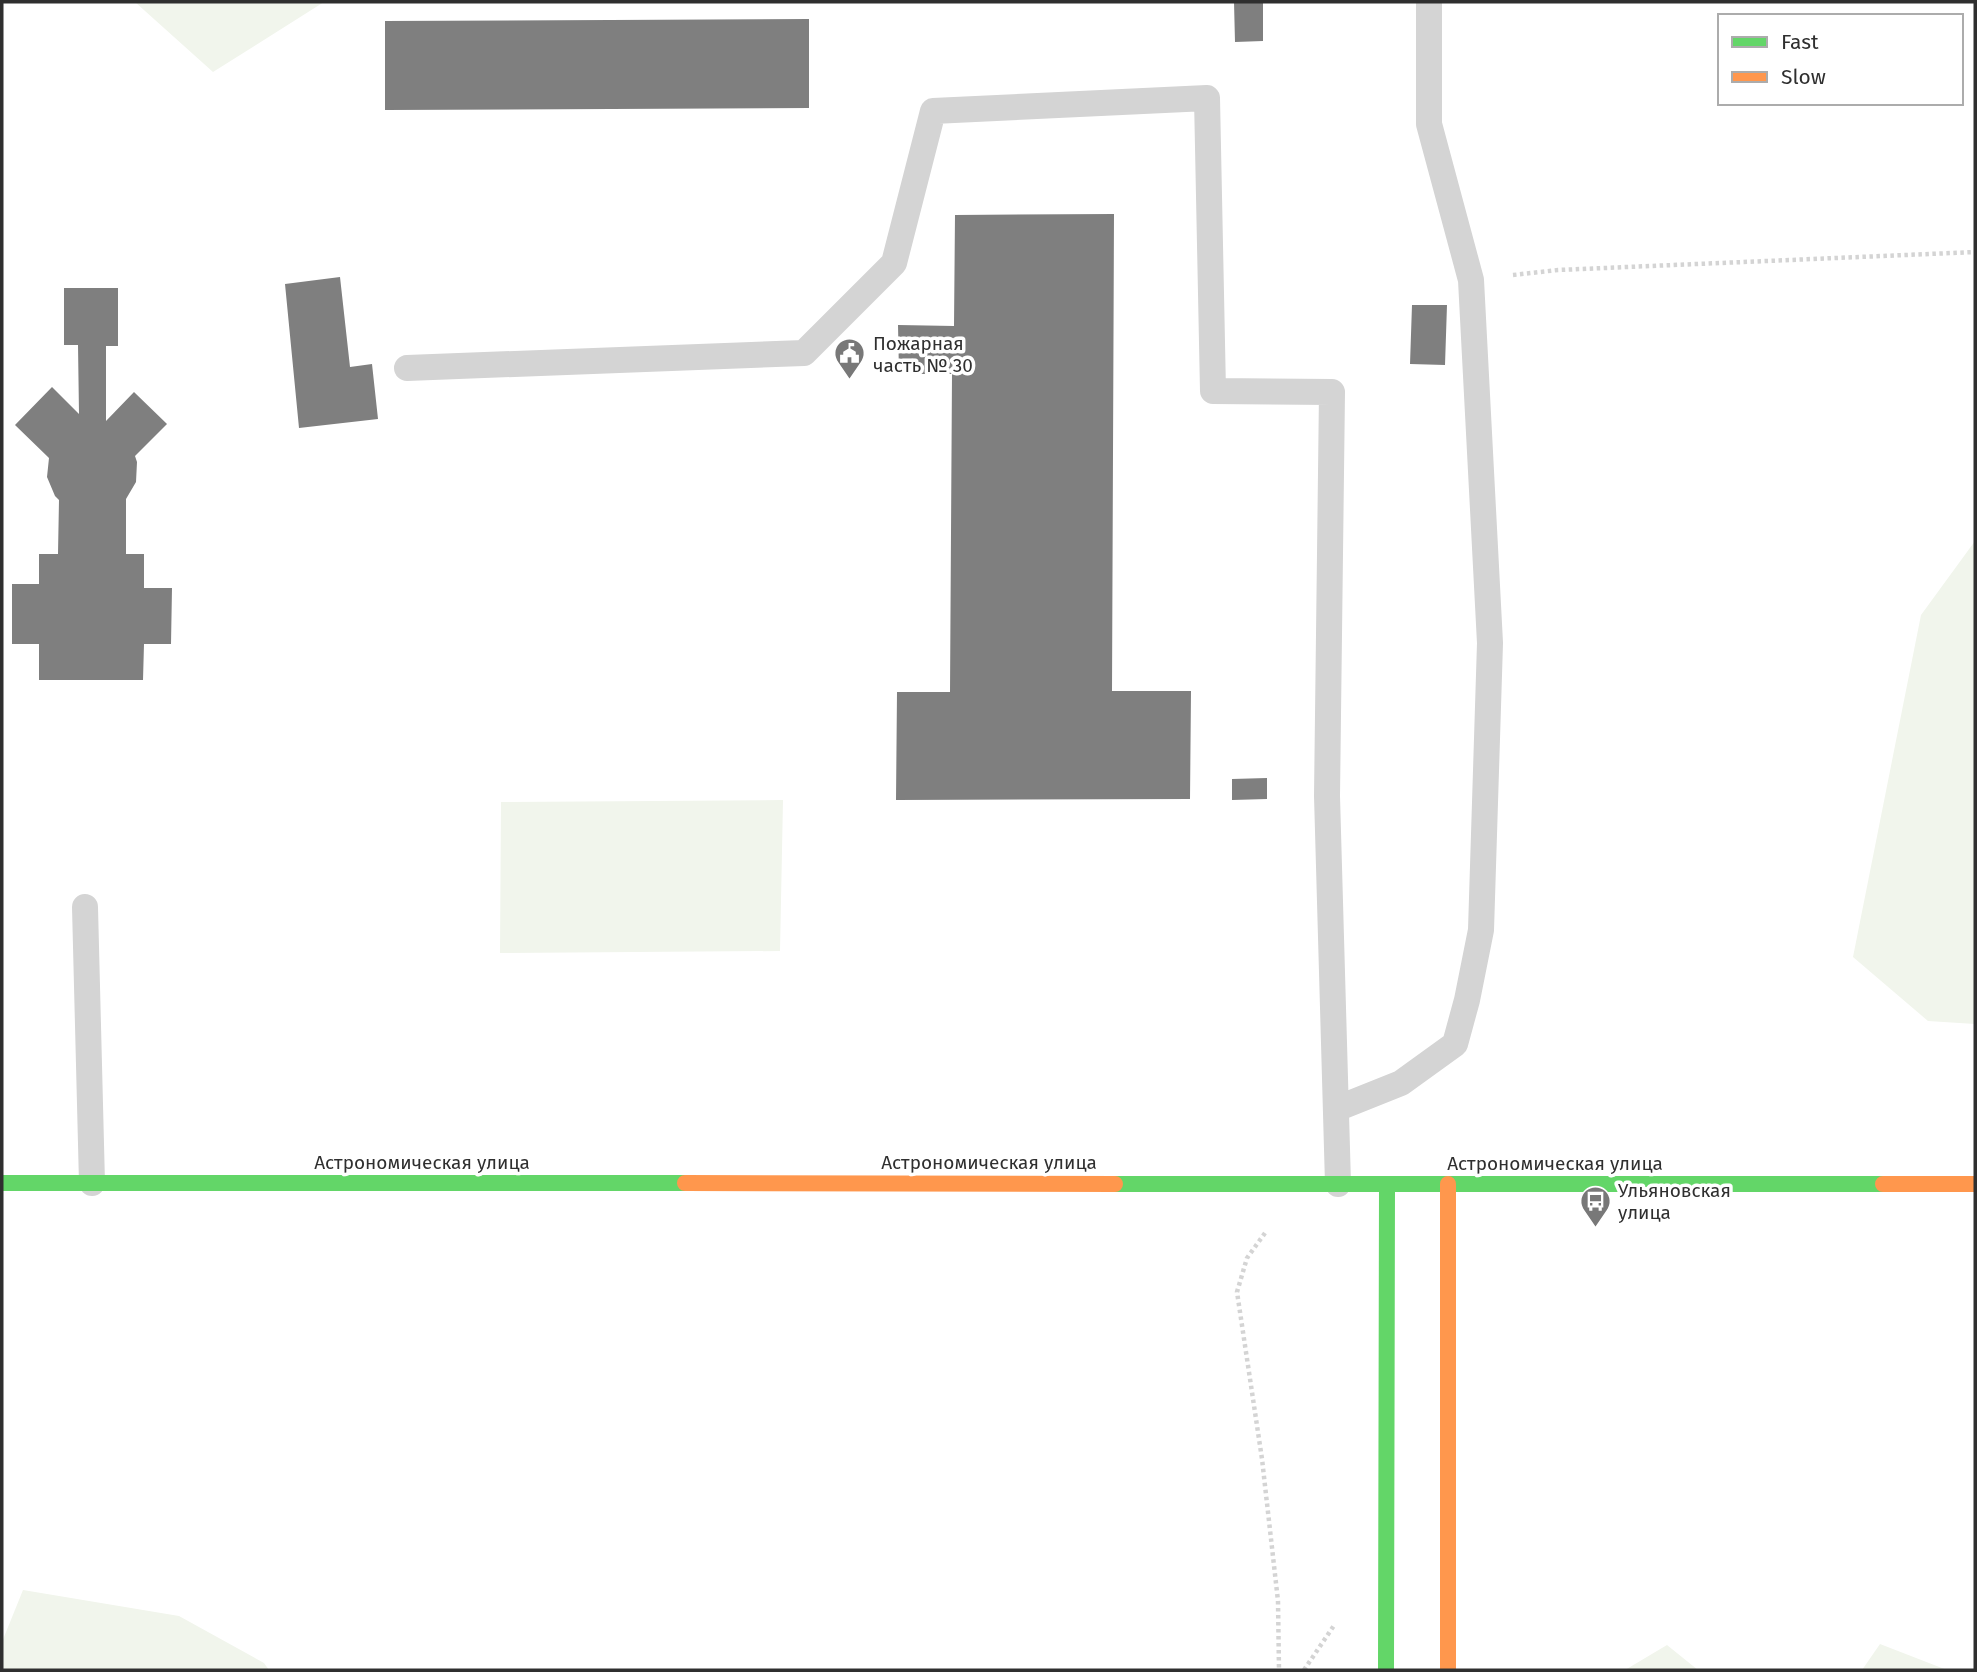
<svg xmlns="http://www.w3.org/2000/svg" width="1977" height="1672" font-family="'Fira Sans',sans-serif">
  <rect width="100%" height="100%" fill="#fff"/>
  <path fill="#f1f5ec" d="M 135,2 L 324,2 L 213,72 Z
    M 1975,541 L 1975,1024 L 1928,1021 L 1853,957 L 1921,615 Z
    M 783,800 L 780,951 L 500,953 L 501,802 Z
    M 23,1590 L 179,1616 L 264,1663 L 269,1670 L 2,1670 L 2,1642 Z
    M 1880,1644 L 1947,1670 L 1862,1670 Z
    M 1667,1645 L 1698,1670 L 1625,1670 Z"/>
  <path fill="#7f7f7f" d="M 1234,2 L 1263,2 L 1263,41 L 1235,42 Z
    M 809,19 L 809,108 L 385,110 L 385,21 Z
    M 1114,214 L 1112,691 L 1191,691 L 1190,799 L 896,800 L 897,692 L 950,692 L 952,374 L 899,374 L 898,325 L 954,326 L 955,215 Z
    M 340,277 L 350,367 L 372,364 L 378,419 L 299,428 L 285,284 Z
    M 64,288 L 118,288 L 118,346 L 106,346 L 106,421 L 134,392 L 167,424 L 135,456 L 137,462 L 136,482 L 126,499 L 126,554 L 144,554 L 144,588 L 172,588 L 171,644 L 144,644 L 143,680 L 39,680 L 39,644 L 12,644 L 12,584 L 39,584 L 39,554 L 58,554 L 59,500 L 55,496 L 47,477 L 49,458 L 15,425 L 52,387 L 79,414 L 78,345 L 64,345 Z
    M 1412,305 L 1447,305 L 1445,365 L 1410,364 Z
    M 1267,778 L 1267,799 L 1232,800 L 1232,779 Z"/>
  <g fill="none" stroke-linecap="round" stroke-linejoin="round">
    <path stroke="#d4d4d4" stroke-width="4.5" stroke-dasharray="3.5 3.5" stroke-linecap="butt" d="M 1513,275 L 1558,270 L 1975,252
      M 1265,1233 L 1247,1258 L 1237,1292 L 1262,1459 L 1278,1601 L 1279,1670
      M 1304,1670 L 1335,1624"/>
    <path stroke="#d4d4d4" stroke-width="26" d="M 407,368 L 804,353 L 894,263 L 933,111 L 1207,98 L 1213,391 L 1332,392 L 1327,796 L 1338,1184
      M 85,907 L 92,1183
      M 1336,1109 L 1401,1083 L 1455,1044 L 1467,1000 L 1481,930 L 1490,643 L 1471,280 L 1429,124 L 1429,2"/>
    <path stroke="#63d668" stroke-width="16" d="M 2,1183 L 685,1183
      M 1115,1184 L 1883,1184
      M 1386,1670 L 1387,1185"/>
    <path stroke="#ff974d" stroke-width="16" d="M 685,1183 L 1115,1184
      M 1448,1184 L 1448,1670
      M 1883,1184 L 1975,1184"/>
  </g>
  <defs>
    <symbol id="civic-pin" viewBox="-11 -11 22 30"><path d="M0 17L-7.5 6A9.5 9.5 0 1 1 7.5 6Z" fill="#787878" stroke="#fff"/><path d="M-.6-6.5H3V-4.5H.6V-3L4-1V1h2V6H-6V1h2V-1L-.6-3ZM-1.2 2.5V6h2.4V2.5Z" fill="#fff"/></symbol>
    <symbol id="bus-pin" viewBox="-11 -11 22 30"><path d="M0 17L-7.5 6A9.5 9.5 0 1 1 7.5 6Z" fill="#787878" stroke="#fff"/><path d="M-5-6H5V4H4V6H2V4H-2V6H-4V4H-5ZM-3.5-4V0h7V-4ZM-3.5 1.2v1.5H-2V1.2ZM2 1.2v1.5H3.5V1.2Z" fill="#fff"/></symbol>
  </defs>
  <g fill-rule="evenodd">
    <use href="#civic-pin" x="832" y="336" width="35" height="47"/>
    <use href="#bus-pin" x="1578" y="1184" width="35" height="47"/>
  </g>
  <g text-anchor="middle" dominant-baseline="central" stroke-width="7" stroke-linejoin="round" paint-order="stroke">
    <g font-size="19" fill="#2f2f2f" stroke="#fff" text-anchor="start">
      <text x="873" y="343">Пожарная<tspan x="873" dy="22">часть № 30</tspan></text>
      <text x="1618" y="1190">Ульяновская<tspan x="1618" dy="22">улица</tspan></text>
    </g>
    <g font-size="19" fill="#2f2f2f" stroke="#fff">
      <text x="422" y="1162">Астрономическая улица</text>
      <text x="989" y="1162">Астрономическая улица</text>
      <text x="1555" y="1163">Астрономическая улица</text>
    </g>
  </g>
  <rect width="1977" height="1672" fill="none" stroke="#2f2f2f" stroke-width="7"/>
  <rect x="1718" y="14" width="245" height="91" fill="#ffffff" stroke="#acacac" stroke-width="2"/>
  <rect x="1732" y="37" width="35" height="10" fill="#63d668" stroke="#acacac" stroke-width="2"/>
  <text x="1781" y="49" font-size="21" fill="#2f2f2f">Fast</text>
  <rect x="1732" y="72" width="35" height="10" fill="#ff974d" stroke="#acacac" stroke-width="2"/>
  <text x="1781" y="84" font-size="21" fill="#2f2f2f">Slow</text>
</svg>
